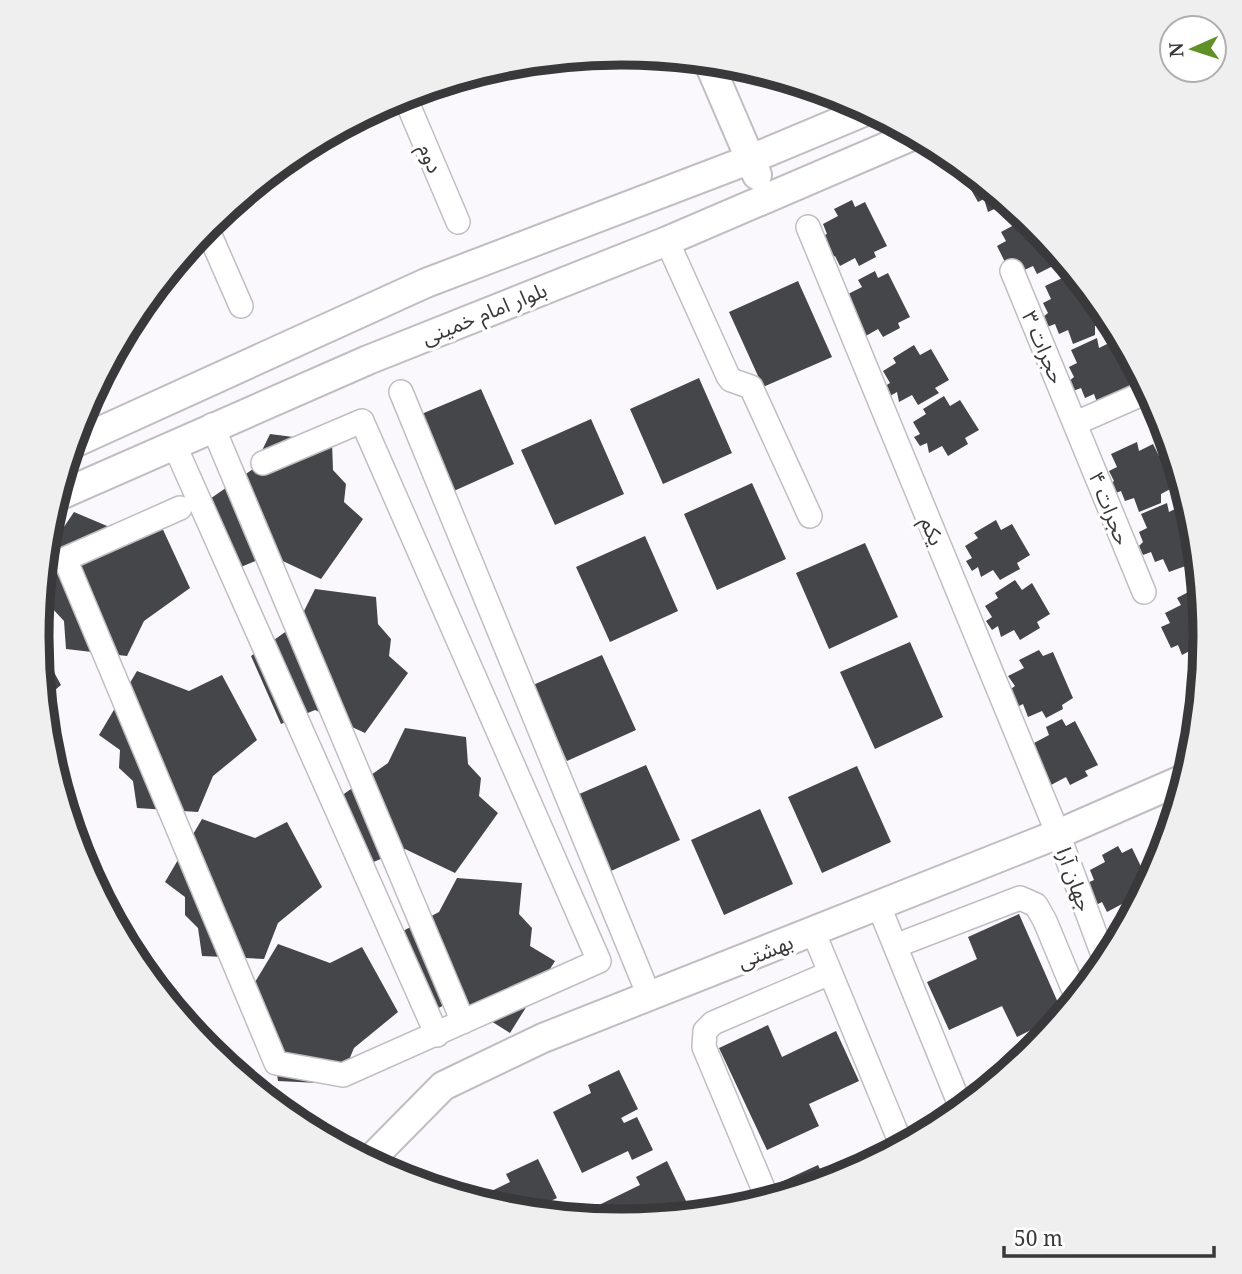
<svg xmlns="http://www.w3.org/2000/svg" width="1242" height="1274" font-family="'Noto Serif','Noto Sans Arabic',serif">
  <rect width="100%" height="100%" fill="#faf8fd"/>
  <path fill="#444649" d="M 971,172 L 1015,208 L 1007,213 L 1003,205 L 988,212 L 984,199 L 978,202 L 969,186 L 976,181 Z
    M 852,200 L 855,207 L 865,202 L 887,246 L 874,252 L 876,257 L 859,266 L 855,258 L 840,266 L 835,256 L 829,259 L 818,238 L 827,234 L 823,224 L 838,216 L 834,209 Z
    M 1020,212 L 1034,224 L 1060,256 L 1052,260 L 1055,265 L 1037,274 L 1033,266 L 1018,273 L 1007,266 L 997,246 L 1006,241 L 1001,232 L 1016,224 L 1013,216 Z
    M 875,271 L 878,278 L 888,273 L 910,317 L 898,323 L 900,328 L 883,337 L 878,329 L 864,337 L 846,295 L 862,287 L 858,280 Z
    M 1071,274 L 1073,284 L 1080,280 L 1108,319 L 1095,326 L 1095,335 L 1073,344 L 1068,330 L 1059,334 L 1055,324 L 1047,327 L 1043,317 L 1048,313 L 1043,303 L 1051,299 L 1045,286 Z
    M 798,281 L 832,357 L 763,387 L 729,312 Z
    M 1097,338 L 1099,348 L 1113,341 L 1119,352 L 1126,349 L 1135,367 L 1128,371 L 1134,383 L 1121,390 L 1122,399 L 1099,408 L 1094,394 L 1085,398 L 1081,388 L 1073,391 L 1069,381 L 1074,377 L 1069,367 L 1077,363 L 1071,350 Z
    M 914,345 L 920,355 L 931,349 L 949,380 L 935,388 L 939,393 L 918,405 L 912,395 L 899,402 L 897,392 L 890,396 L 885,386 L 890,383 L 883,371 L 896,363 L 893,358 Z
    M 699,378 L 732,453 L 663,484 L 630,409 Z
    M 481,389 L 514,464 L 445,495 L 412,418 Z
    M 944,396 L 950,406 L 960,400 L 979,430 L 965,438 L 968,444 L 948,456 L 942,446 L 929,453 L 927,443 L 920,446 L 914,437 L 920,434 L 913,422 L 926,414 L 923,409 Z
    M 591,419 L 624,494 L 555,525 L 521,450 Z
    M 270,434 L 332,442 L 333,470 L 346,484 L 344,502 L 363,519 L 321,579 L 270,555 L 236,569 L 207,501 L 253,469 Z
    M 1137,442 L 1139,451 L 1153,444 L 1159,456 L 1166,452 L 1175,471 L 1168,475 L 1174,487 L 1161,494 L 1161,503 L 1139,512 L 1134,498 L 1125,501 L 1121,491 L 1113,494 L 1109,485 L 1114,481 L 1109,471 L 1117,467 L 1111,454 Z
    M 752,483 L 786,559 L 717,590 L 684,514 Z
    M 1167,503 L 1169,512 L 1183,505 L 1189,516 L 1192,515 L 1197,551 L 1191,554 L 1191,564 L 1169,572 L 1163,559 L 1155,562 L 1151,552 L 1143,555 L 1139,546 L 1143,542 L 1139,532 L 1147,528 L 1141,514 Z
    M 74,512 L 126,534 L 159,521 L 190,588 L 144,621 L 127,656 L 66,649 L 64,621 L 51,607 L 52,589 L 42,581 L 45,555 Z
    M 996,520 L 1001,530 L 1012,524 L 1030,555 L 1017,563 L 1020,569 L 1000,580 L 993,570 L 981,577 L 978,567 L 972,571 L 966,561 L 972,558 L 965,546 L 978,538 L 974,533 Z
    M 645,536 L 678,611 L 610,642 L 576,567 Z
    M 865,543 L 898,617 L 829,649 L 796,573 Z
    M 1015,580 L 1022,590 L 1032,583 L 1050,614 L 1037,622 L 1040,628 L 1020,640 L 1014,630 L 1001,637 L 998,626 L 992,630 L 986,621 L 992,617 L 985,606 L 998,598 L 995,593 Z
    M 315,589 L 376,597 L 378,624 L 391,639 L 389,656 L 408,673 L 365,733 L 315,710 L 281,724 L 251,656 L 298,623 Z
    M 1194,589 L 1197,596 L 1201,594 L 1204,654 L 1201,655 L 1197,647 L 1182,655 L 1178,645 L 1171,648 L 1161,627 L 1170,623 L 1165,613 L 1181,605 L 1177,598 Z
    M 37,641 L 61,685 L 43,700 Z
    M 910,642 L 943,717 L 875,749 L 840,672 Z
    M 1039,650 L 1043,656 L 1053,652 L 1073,698 L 1062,705 L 1063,709 L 1046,718 L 1042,711 L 1028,717 L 1023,704 L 1017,707 L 1008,691 L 1015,686 L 1008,676 L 1024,668 L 1019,660 Z
    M 602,655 L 636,730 L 567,761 L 533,685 Z
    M 137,671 L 189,691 L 222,675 L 257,740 L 213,776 L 198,812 L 137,808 L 133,781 L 119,768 L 120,750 L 99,735 Z
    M 1062,719 L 1066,726 L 1075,721 L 1098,765 L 1085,771 L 1088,776 L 1070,785 L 1066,777 L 1051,785 L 1046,775 L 1040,778 L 1029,757 L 1038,753 L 1034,743 L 1049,735 L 1046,727 Z
    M 405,728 L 466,737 L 468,764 L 481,778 L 479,796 L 498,813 L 455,873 L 405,849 L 371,863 L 341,796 L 388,763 Z
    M 646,765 L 680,840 L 611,871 L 577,795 Z
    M 857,766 L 891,842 L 822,873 L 788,797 Z
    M 760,809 L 793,884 L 724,915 L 691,840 Z
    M 202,819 L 255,838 L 287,822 L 322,887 L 278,923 L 264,959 L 202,956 L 198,928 L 185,915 L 185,897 L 165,882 Z
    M 1118,846 L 1122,853 L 1132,848 L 1149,883 L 1136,907 L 1126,912 L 1122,904 L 1107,912 L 1102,902 L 1096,905 L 1085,884 L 1094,880 L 1090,870 L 1105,862 L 1102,855 Z
    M 457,878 L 522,883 L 519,914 L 532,928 L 530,946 L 555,961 L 510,1033 L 456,999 L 421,1017 L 382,942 L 439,912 Z
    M 1019,914 L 1063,1014 L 1017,1037 L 1002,1006 L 949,1030 L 927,982 L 977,959 L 968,937 Z
    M 278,944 L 330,963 L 362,947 L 398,1012 L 354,1048 L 339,1084 L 278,1081 L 274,1054 L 240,1007 Z
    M 768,1025 L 782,1057 L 836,1031 L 859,1081 L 809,1104 L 819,1126 L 767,1150 L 719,1048 Z
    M 619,1070 L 638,1109 L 621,1118 L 624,1123 L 637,1117 L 653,1150 L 632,1160 L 628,1151 L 582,1173 L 553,1112 L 591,1093 L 588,1085 Z
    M 538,1159 L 557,1198 L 540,1206 L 542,1212 L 556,1206 L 560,1215 L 507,1210 L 473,1200 L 510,1182 L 506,1174 Z
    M 667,1161 L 686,1201 L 669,1209 L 672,1215 L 685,1208 L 688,1215 L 609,1220 L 601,1204 L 640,1185 L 636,1177 Z
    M 818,1165 L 826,1182 L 775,1198 L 770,1187 Z"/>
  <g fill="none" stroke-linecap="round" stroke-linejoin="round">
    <defs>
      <path id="minor" d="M 404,95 L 458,222
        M 206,226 L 241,306
        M 808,227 L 1058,834 L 1106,963
        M 667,241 L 728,376 L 731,380 L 751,387 L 810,516
        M 1012,271 L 1144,592
        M 401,392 L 650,998
        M 1076,423 L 1149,391
        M 212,425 L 463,1022
        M 174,444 L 437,1035
        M 180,508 L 65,559 L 276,1063 L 343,1075 L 599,961 L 362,421 L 263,463
        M 878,904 L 962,1110
        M 813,931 L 902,1146
        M 895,946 L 1020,898 L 1036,905 L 1045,921 L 1077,998
        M 768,1200 L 704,1047 L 705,1031 L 713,1023 L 830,973"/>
      <path id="tertiary" d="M 708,61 L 757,175
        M 72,444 L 426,283 L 751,159 L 868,110
        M 56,497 L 368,360 L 667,241 L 914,135
        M 369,1161 L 443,1086 L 543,1038 L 1058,834 L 1186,778"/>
    </defs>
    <use href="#minor" stroke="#c0bec2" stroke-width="26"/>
    <use href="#tertiary" stroke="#c0bec2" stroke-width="32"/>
    <use href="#minor" stroke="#fff" stroke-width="23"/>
    <use href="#tertiary" stroke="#fff" stroke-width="28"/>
  </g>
  <g text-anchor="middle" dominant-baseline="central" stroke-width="7" stroke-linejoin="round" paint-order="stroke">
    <g font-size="21" fill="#39383a" stroke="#fff">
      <text transform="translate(431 158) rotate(67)">دوم</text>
      <text transform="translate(484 313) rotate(-22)">بلوار امام خمینی</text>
      <text transform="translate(1044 347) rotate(67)">حجرات ۳</text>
      <text transform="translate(1110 508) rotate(68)">حجرات ۴</text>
      <text transform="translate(933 531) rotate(68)">یکم</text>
      <text transform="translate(1075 879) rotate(70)">جهان آرا</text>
      <text transform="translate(765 951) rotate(-22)">بهشتی</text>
    </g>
  </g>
  <path d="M0 0H1242V1274H0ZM49 637a572 572 0 1 1 1144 0a572 572 0 1 1-1144 0Z" fill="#efefef" fill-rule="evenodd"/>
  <path fill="none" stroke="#39383a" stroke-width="9" d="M49 637a572 572 0 1 1 1144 0a572 572 0 1 1-1144 0Z"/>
  <g transform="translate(1193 49) rotate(267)"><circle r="33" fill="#ffffff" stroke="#b0afb0" stroke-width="2"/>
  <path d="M0-5L12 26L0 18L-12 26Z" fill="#609128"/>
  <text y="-10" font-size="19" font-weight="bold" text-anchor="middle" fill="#39383a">N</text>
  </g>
  <path d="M1004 1246v10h210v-10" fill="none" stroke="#39383a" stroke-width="3.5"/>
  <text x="1014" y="1246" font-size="21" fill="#39383a" stroke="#ffffff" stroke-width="5" paint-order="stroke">50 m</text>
</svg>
